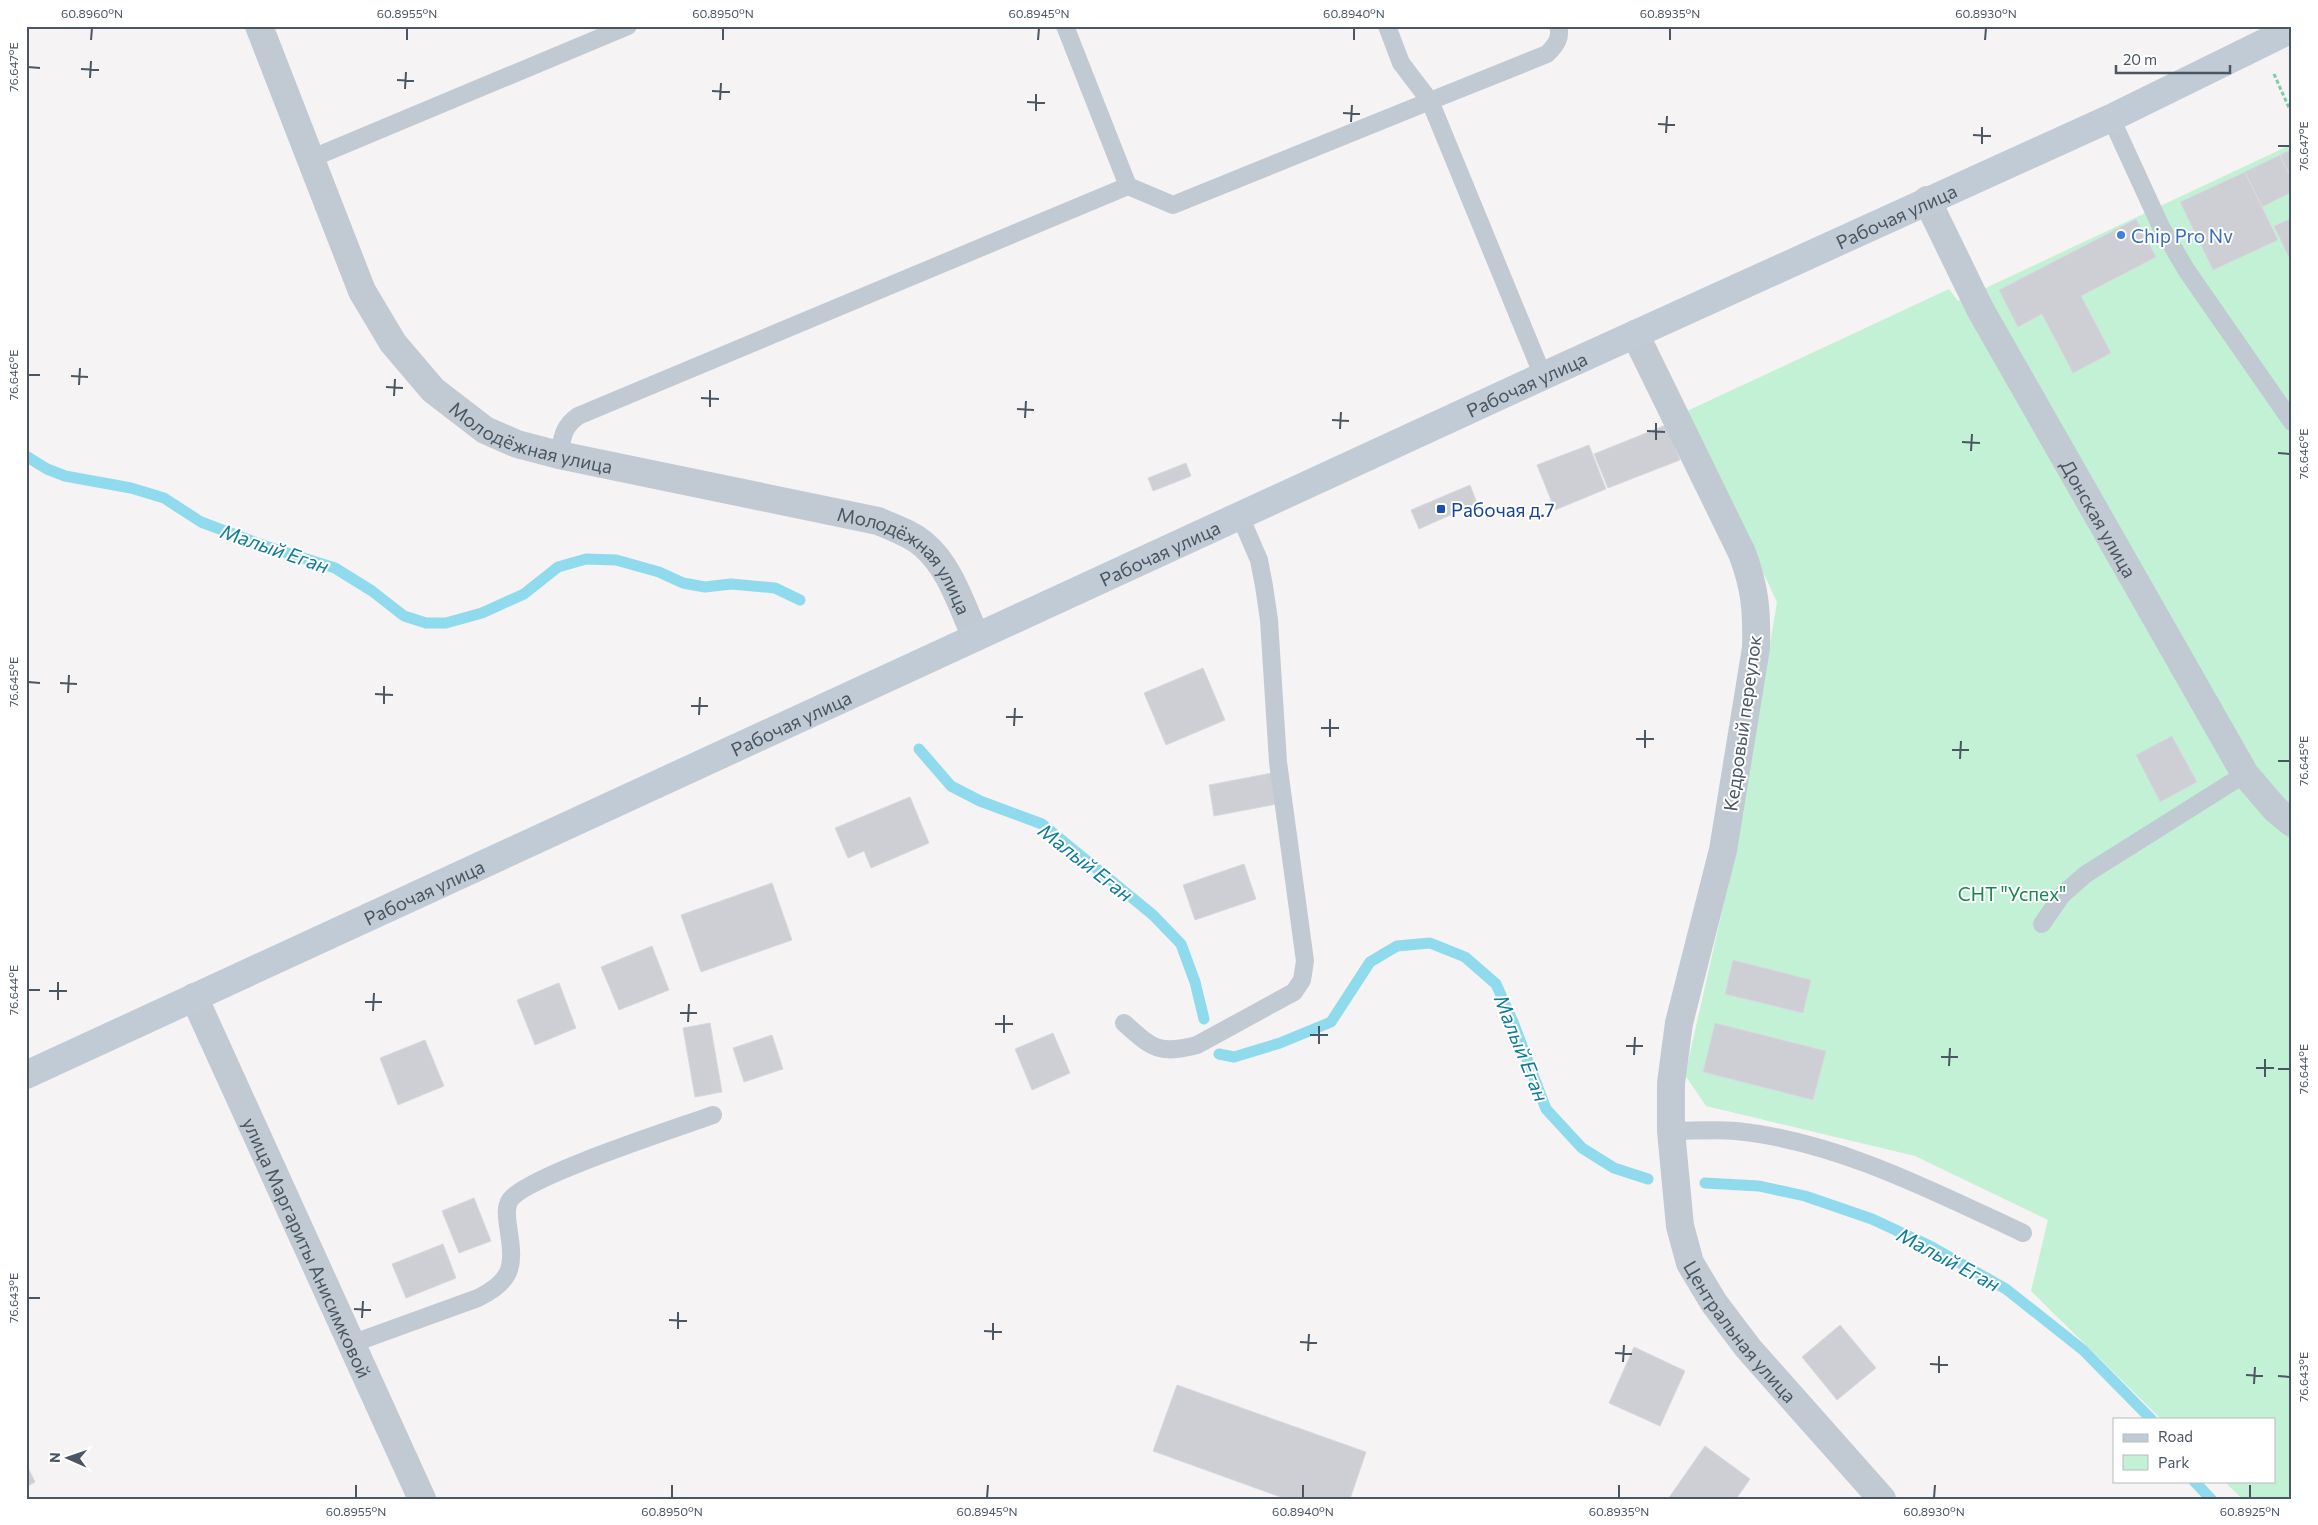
<svg xmlns="http://www.w3.org/2000/svg" width="2318" height="1525" font-family="Commissioner,sans-serif">
  <rect width="100%" height="100%" fill="#f5f3f3"/>
  <path fill="#c3f1d5" d="M 2292,144 L 2292,1499 L 2242,1499 L 2224,1481 L 2274,1481 L 2274,1419 L 2161,1419 L 2031,1291 L 2048,1220 L 1915,1156 L 1706,1106 L 1685,1075 L 1735,854 L 1777,602 L 1687,411 L 1949,289 L 1958,301 Z"/>
  <g fill="none" stroke-linecap="round" stroke-linejoin="round">
    <path stroke="#90daee" stroke-width="11" d="M 26,456 L 47,469 L 65,476 L 131,488 L 164,498 L 201,522 L 265,546 L 335,568 L 372,591 L 404,616 L 426,623 L 446,623 L 482,613 L 524,594 L 558,567 L 586,559 L 616,560 L 659,572 L 683,583 L 705,587 L 731,584 L 775,588 L 800,600
      M 919,749 L 951,786 L 980,801 L 1042,824 L 1153,915 L 1181,944 L 1195,982 L 1204,1019
      M 1219,1054 L 1234,1057 L 1280,1043 L 1331,1022 L 1370,962 L 1397,946 L 1430,943 L 1465,957 L 1496,984 L 1513,1022 L 1546,1109 L 1582,1148 L 1614,1168 L 1648,1179
      M 1705,1183 L 1759,1186 L 1805,1196 L 1872,1219 L 1930,1246 L 2006,1289 L 2083,1350 L 2151,1419
      M 2194,1481 L 2211,1499"/>
  </g>
  <path fill="#cdcfd5" stroke="#d7d9de" d="M 2292,149 L 2292,180 L 2280,155 Z
    M 2280,155 L 2292,180 L 2292,192 L 2262,207 L 2245,172 Z
    M 2245,172 L 2278,240 L 2213,270 L 2180,202 Z
    M 2292,218 L 2292,264 L 2274,226 Z
    M 2136,219 L 2156,257 L 2081,296 L 2111,353 L 2073,373 L 2042,314 L 2018,327 L 1999,290 Z
    M 1666,425 L 1680,460 L 1608,488 L 1594,454 Z
    M 1589,445 L 1606,489 L 1555,510 L 1537,465 Z
    M 1186,463 L 1191,476 L 1153,491 L 1148,478 Z
    M 1470,485 L 1477,503 L 1419,529 L 1411,510 Z
    M 1203,668 L 1225,720 L 1166,745 L 1144,693 Z
    M 2172,736 L 2197,782 L 2160,802 L 2136,755 Z
    M 1272,773 L 1277,804 L 1214,816 L 1209,785 Z
    M 910,797 L 929,843 L 871,868 L 864,851 L 848,858 L 835,828 Z
    M 1244,864 L 1256,899 L 1195,920 L 1183,885 Z
    M 772,883 L 792,940 L 701,972 L 681,915 Z
    M 652,946 L 669,990 L 619,1010 L 601,967 Z
    M 1733,960 L 1811,980 L 1803,1013 L 1725,994 Z
    M 559,983 L 576,1028 L 535,1045 L 517,1000 Z
    M 710,1023 L 722,1092 L 695,1097 L 683,1028 Z
    M 1715,1023 L 1826,1051 L 1813,1100 L 1703,1072 Z
    M 1053,1033 L 1070,1073 L 1032,1090 L 1015,1049 Z
    M 772,1035 L 783,1069 L 744,1082 L 733,1048 Z
    M 425,1040 L 444,1086 L 398,1105 L 380,1058 Z
    M 474,1198 L 491,1241 L 459,1253 L 442,1211 Z
    M 443,1244 L 456,1278 L 406,1298 L 392,1264 Z
    M 1840,1325 L 1876,1368 L 1837,1400 L 1802,1357 Z
    M 1634,1347 L 1685,1371 L 1660,1426 L 1609,1403 Z
    M 1177,1385 L 1366,1452 L 1350,1499 L 1286,1499 L 1153,1451 Z
    M 1705,1446 L 1750,1479 L 1736,1499 L 1668,1499 Z
    M 26,1464 L 35,1482 L 26,1487 Z"/>
  <g fill="none" stroke-linecap="round" stroke-linejoin="round">
    <path stroke="#7ad0a6" stroke-width="3" stroke-dasharray="4 2.5" stroke-linecap="butt" d="M 2274,74 L 2290,110"/>
    <path stroke="#c1cad2" stroke-width="18" d="M 1065,26 L 1128,186 L 1173,205 L 1430,101 L 1401,63 L 1387,26
      M 2111,118 L 2161,227 L 2187,271 L 2292,422
      M 310,159 L 628,26
      M 1543,376 L 1430,101 L 1547,54 C 1555,46 1562,38 1558,26
      M 559,455 C 563,437 562,428 578,416 L 1128,186
      M 2042,924 L 2062,895 L 2086,874 L 2245,774
      M 1124,1023 C 1152,1048 1158,1055 1197,1045 L 1294,992 L 1302,980 L 1305,961 L 1278,762 L 1269,620 L 1264,586 L 1259,560 L 1240,516
      M 1671,1131 C 1693,1131 1715,1129 1736,1131 C 1836,1141 1933,1191 2023,1233
      M 351,1344 L 478,1298 C 515,1280 514,1264 508,1226 C 507,1218 505,1208 510,1200 C 526,1176 677,1128 713,1115"/>
    <g stroke="#c1cad2" stroke-width="28">
      <path id="s1" d="M 259,26 L 362,291 L 393,343 L 433,390 L 485,430 L 517,444 L 559,455 L 878,521 C 894,528 910,533 923,544 C 950,566 962,607 976,637"/>
      <path id="s2" d="M 1927,200 L 1980,309 L 2245,774 L 2275,809 L 2292,823"/>
      <path id="s3" d="M 1635,334 L 1742,553 C 1755,587 1757,611 1756,648 L 1723,850 L 1679,1023 L 1671,1083 L 1671,1131 L 1680,1226 L 1690,1263 L 1714,1303 L 1748,1348 L 1882,1499"/>
      <path id="s4" d="M 194,997 L 422,1499"/>
    </g>
    <path stroke="#c1cbd6" stroke-width="28" id="s5" d="M 26,1075 L 1543,376 L 2111,118 L 2292,29"/>
  </g>
  <path fill="none" stroke="#4a5661" stroke-width="2" d="M 91,40 L 92,28M 407,40 L 407,28M 723,40 L 723,28M 1038,40 L 1039,28M 1354,40 L 1354,28M 1670,40 L 1670,28M 1985,40 L 1986,28M 28,67 L 40,68M 81,69 L 99,70M 90,78 L 91,61M 397,80 L 414,81M 405,89 L 406,72M 712,91 L 730,92M 720,100 L 721,83M 1027,102 L 1045,103M 1036,111 L 1036,94M 1343,113 L 1360,114M 1351,122 L 1352,105M 1658,124 L 1675,125M 1666,133 L 1667,116M 1973,135 L 1991,136M 1982,144 L 1982,127M 2278,146 L 2290,146M 28,375 L 40,375M 71,376 L 88,377M 79,385 L 80,368M 386,387 L 403,388M 394,396 L 395,379M 701,398 L 719,399M 710,407 L 710,390M 1017,409 L 1034,410M 1025,418 L 1026,401M 1332,420 L 1349,421M 1340,429 L 1341,412M 1647,431 L 1665,432M 1656,440 L 1656,423M 1962,442 L 1980,443M 1971,451 L 1972,434M 2278,453 L 2290,454M 28,682 L 40,683M 60,683 L 77,684M 68,693 L 69,675M 375,694 L 393,695M 384,704 L 384,686M 691,706 L 708,706M 699,715 L 700,697M 1006,717 L 1023,717M 1014,726 L 1015,708M 1321,728 L 1339,728M 1330,737 L 1330,719M 1636,739 L 1654,739M 1645,748 L 1645,730M 1952,750 L 1969,750M 1960,759 L 1961,741M 2278,761 L 2290,761M 28,990 L 40,990M 49,991 L 67,991M 58,1000 L 58,982M 365,1002 L 382,1002M 373,1011 L 374,993M 680,1013 L 697,1013M 688,1022 L 689,1004M 995,1024 L 1013,1024M 1004,1033 L 1004,1015M 1310,1035 L 1328,1035M 1319,1044 L 1319,1026M 1626,1046 L 1643,1046M 1634,1055 L 1635,1037M 1941,1057 L 1958,1057M 1949,1066 L 1950,1048M 2256,1068 L 2274,1068M 2278,1069 L 2290,1069M 2265,1077 L 2265,1059M 28,1298 L 40,1298M 354,1309 L 371,1310M 362,1318 L 363,1301M 669,1320 L 687,1321M 678,1329 L 678,1312M 984,1331 L 1002,1332M 993,1340 L 993,1323M 1300,1342 L 1317,1343M 1308,1351 L 1309,1334M 1615,1353 L 1632,1354M 1623,1362 L 1624,1345M 1930,1364 L 1948,1365M 1939,1373 L 1939,1356M 2246,1375 L 2263,1376M 2278,1376 L 2290,1377M 2254,1384 L 2255,1367M 356,1498 L 356,1485M 672,1498 L 672,1485M 987,1498 L 988,1485M 1303,1498 L 1303,1485M 1619,1498 L 1619,1485M 1934,1498 L 1935,1485M 2250,1498 L 2250,1485"/>
  <circle fill="#3f7fe0" stroke="#fff" stroke-width="2" cx="2121" cy="235" r="5"/>
  <rect fill="#1a4fb4" stroke="#fff" stroke-width="2" x="1436" y="504" width="10" height="10" rx="2.5"/>
  <g text-anchor="middle" dominant-baseline="central" stroke-width="4" stroke-linejoin="round" paint-order="stroke">
    <g font-size="19" fill="#4a5661" stroke="#fff">
      <text stroke="none"><textPath href="#s5" startOffset="2058">Рабочая улица</textPath></text>
      <text stroke="none"><textPath href="#s5" startOffset="1652">Рабочая улица</textPath></text>
      <text stroke="none"><textPath href="#s1" startOffset="518">Молодёжная улица</textPath></text>
      <text stroke="none"><textPath href="#s2" startOffset="362">Донская улица</textPath></text>
      <text stroke="none"><textPath href="#s5" startOffset="1248">Рабочая улица</textPath></text>
      <text stroke="none"><textPath href="#s1" startOffset="922">Молодёжная улица</textPath></text>
      <text stroke="none"><textPath href="#s5" startOffset="842">Рабочая улица</textPath></text>
      <text transform="translate(1742 723) rotate(-82)">Кедровый переулок</text>
      <text stroke="none"><textPath href="#s5" startOffset="438">Рабочая улица</textPath></text>
      <text stroke="none"><textPath href="#s4" startOffset="275">улица Маргариты Анисимковой</textPath></text>
      <text stroke="none"><textPath href="#s3" startOffset="1051">Центральная улица</textPath></text>
    </g>
    <g font-size="19" fill="#366cbe" stroke="#fff" text-anchor="start">
      <text x="2131" y="235">Chip Pro Nv</text>
    </g>
    <g font-size="19" fill="#164399" stroke="#fff" text-anchor="start">
      <text x="1451" y="509">Рабочая д.7</text>
    </g>
    <g font-size="19" fill="#17864f" stroke="#fff">
      <text x="2012" y="893">СНТ "Успех"</text>
    </g>
    <g font-size="20" font-style="italic" fill="#0c7c9b" stroke="#fff">
      <text transform="translate(275 548) rotate(19)">Малый Еган</text>
      <text transform="translate(1086 862) rotate(38)">Малый Еган</text>
      <text transform="translate(1522 1048) rotate(68)">Малый Еган</text>
      <text transform="translate(1949 1259) rotate(28)">Малый Еган</text>
    </g>
  </g>
  <rect width="2318" height="1525" fill="none" stroke="#ffffff" stroke-width="55"/>
  <rect x="2113" y="1418" width="162" height="65" fill="#ffffff" stroke="#b7bbc0"/>
  <rect x="2123" y="1434" width="25" height="8" fill="#c1cbd6" stroke="#b7bbc0"/>
  <text x="2158" y="1442" font-size="15" fill="#4a5661">Road</text>
  <rect x="2123" y="1455" width="25" height="15" fill="#c3f1d5" stroke="#b7bbc0"/>
  <text x="2158" y="1468" font-size="15" fill="#4a5661">Park</text>
  <g transform="translate(68 1458) rotate(272)" stroke="#ffffff" stroke-width="4" paint-order="stroke">
  <path d="M0-4L9 19L0 12L-9 19Z" fill="#4a5661"/>
  <text y="-8" font-size="14" font-weight="bold" text-anchor="middle" fill="#4a5661">N</text>
  </g>
  <path d="M2116 65v8h114v-8" fill="none" stroke="#4a5661" stroke-width="2.5"/>
  <text x="2123" y="65" font-size="15" fill="#4a5661" stroke="#ffffff" stroke-width="4" paint-order="stroke">20 m</text>
  <rect x="28" y="28" width="2262" height="1470" fill="none" stroke="#4a5661" stroke-width="2"/>
  <g font-size="12" text-anchor="middle" fill="#4a5661">
    <text x="92" y="18">60.8960°N</text>
    <text x="407" y="18">60.8955°N</text>
    <text x="723" y="18">60.8950°N</text>
    <text x="1039" y="18">60.8945°N</text>
    <text x="1354" y="18">60.8940°N</text>
    <text x="1670" y="18">60.8935°N</text>
    <text x="1986" y="18">60.8930°N</text>
    <text transform="translate(14 67) rotate(-90)" y="4">76.647°E</text>
    <text transform="translate(2304 146) rotate(-90)" y="4">76.647°E</text>
    <text transform="translate(14 375) rotate(-90)" y="4">76.646°E</text>
    <text transform="translate(2304 454) rotate(-90)" y="4">76.646°E</text>
    <text transform="translate(14 682) rotate(-90)" y="4">76.645°E</text>
    <text transform="translate(2304 761) rotate(-90)" y="4">76.645°E</text>
    <text transform="translate(14 990) rotate(-90)" y="4">76.644°E</text>
    <text transform="translate(2304 1069) rotate(-90)" y="4">76.644°E</text>
    <text transform="translate(14 1298) rotate(-90)" y="4">76.643°E</text>
    <text transform="translate(2304 1377) rotate(-90)" y="4">76.643°E</text>
    <text x="356" y="1516">60.8955°N</text>
    <text x="672" y="1516">60.8950°N</text>
    <text x="987" y="1516">60.8945°N</text>
    <text x="1303" y="1516">60.8940°N</text>
    <text x="1619" y="1516">60.8935°N</text>
    <text x="1934" y="1516">60.8930°N</text>
    <text x="2250" y="1516">60.8925°N</text>
  </g>
</svg>
